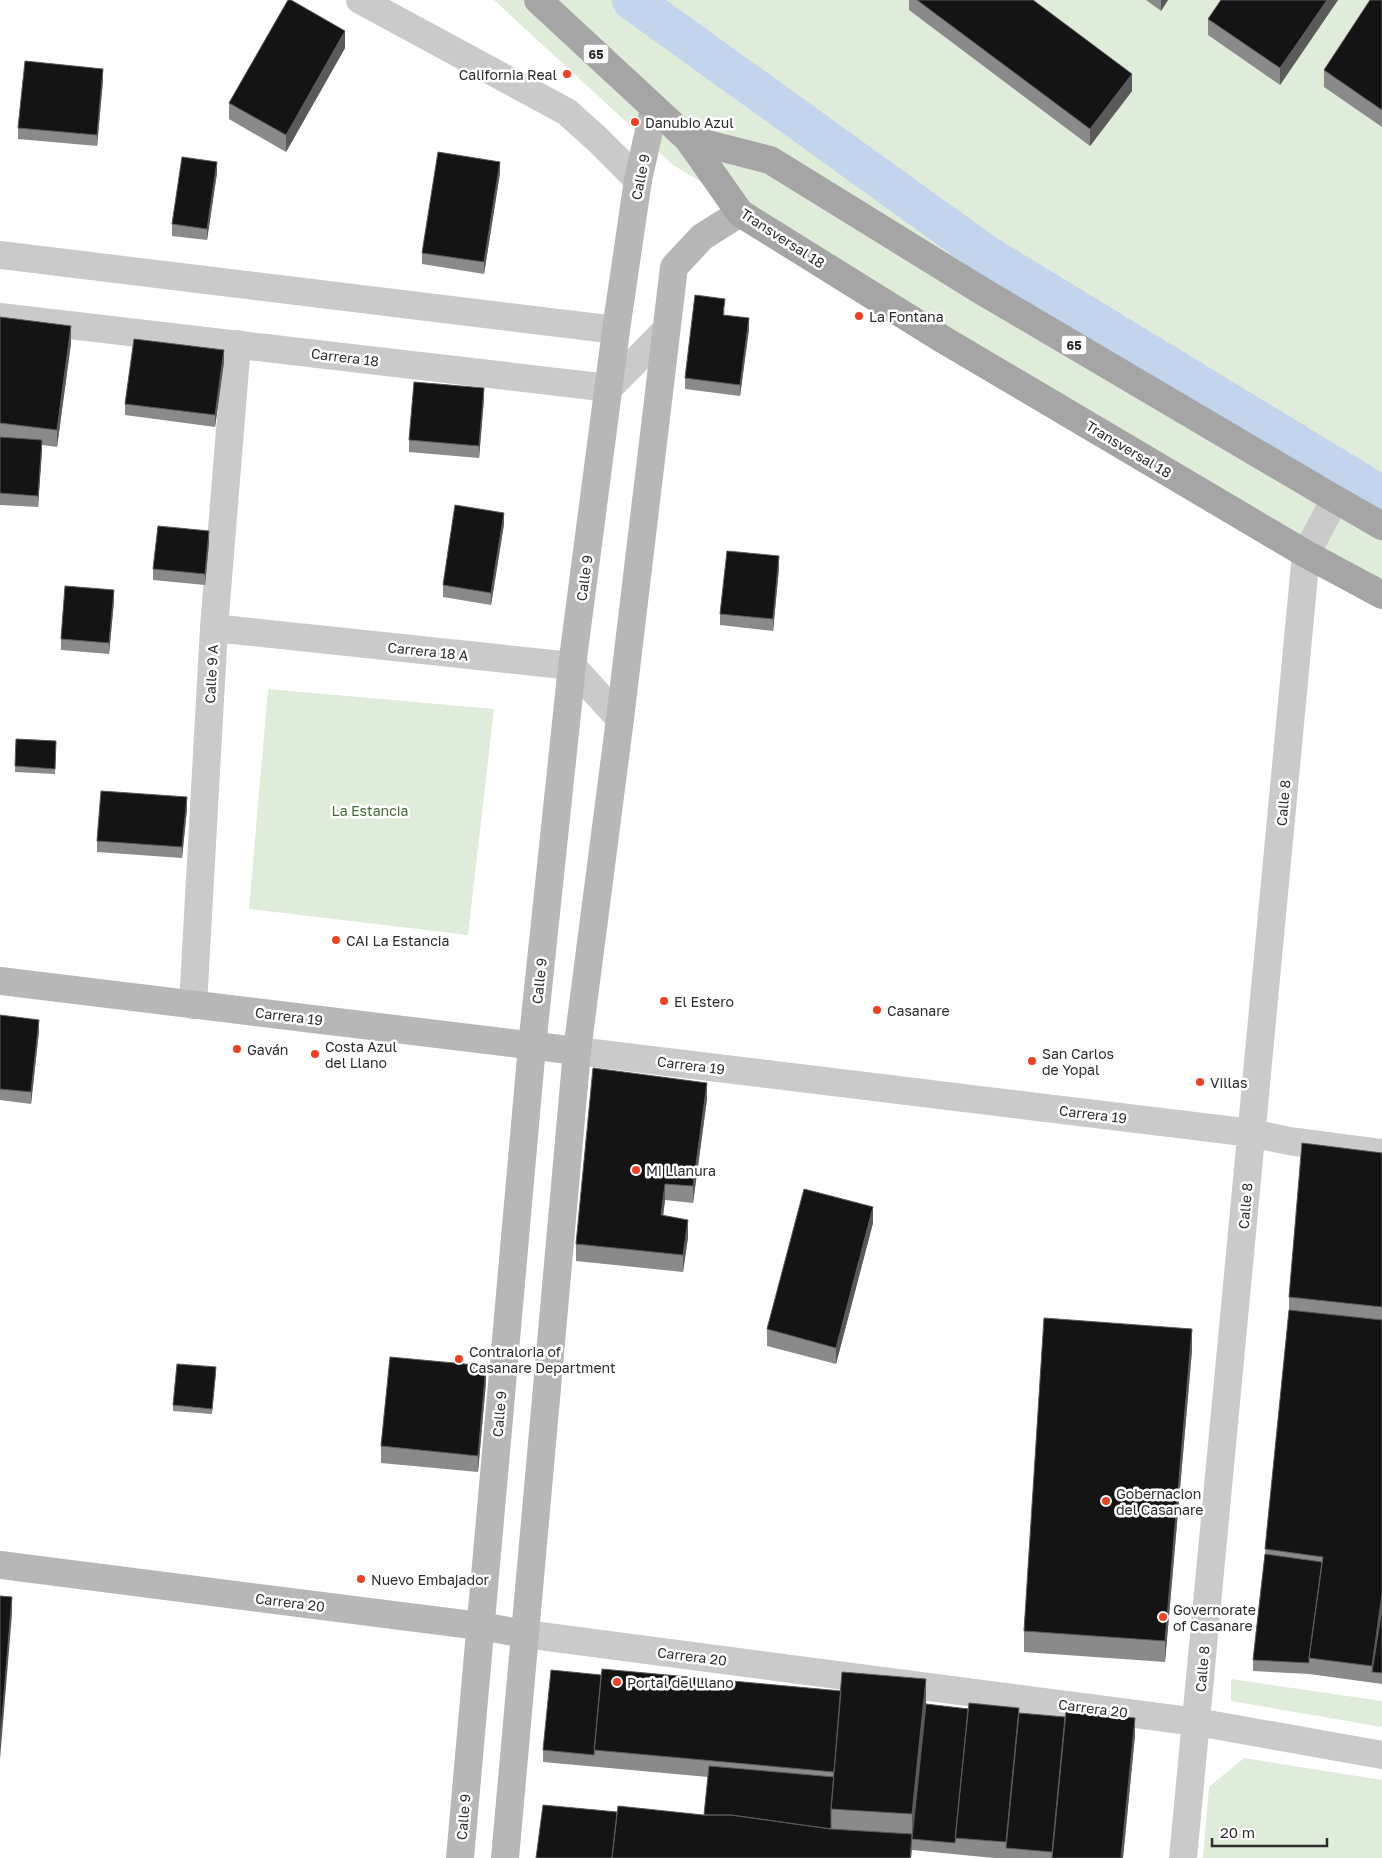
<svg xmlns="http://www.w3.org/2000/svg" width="1382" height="1858" font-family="'Golos Text',sans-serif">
  <rect width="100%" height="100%" fill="#fff"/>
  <path fill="#dfecd9" d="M 494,0 L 1382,0 L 1382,587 L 673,165 Z
    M 268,689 L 494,709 L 468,935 L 249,909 Z
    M 1231,1679 L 1382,1701 L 1382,1727 L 1231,1701 Z
    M 1244,1758 L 1382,1780 L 1382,1858 L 1203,1858 L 1209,1787 Z"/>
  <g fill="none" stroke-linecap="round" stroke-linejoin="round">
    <path stroke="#c3d4ed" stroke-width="40" d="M 632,0 L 986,255 L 1382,496"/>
    <path stroke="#cacaca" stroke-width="28" d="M 360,0 L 567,112 L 597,139 L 638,180
      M 214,628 L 572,666 L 620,719
      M 193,1005 L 214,628 L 237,344
      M 577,1051 L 1252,1133 L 1289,1141 L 1382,1153
      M 525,1634 L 1197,1722 L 1382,1755
      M 1183,1858 L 1306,554 L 1335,499"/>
    <path stroke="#cacaca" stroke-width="28" d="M 0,255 L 616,330
      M 0,317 L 609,388 L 666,330"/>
    <path stroke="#b7b7b7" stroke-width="28" d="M 0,981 L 577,1051
      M 0,1565 L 480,1626 L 525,1634
      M 460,1858 L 532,1046 L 572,666 L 616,330 L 638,180 L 654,108
      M 505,1858 L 577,1051 L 620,719 L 674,267 L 702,237 L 740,213"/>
    <path stroke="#a5a5a5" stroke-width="28" d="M 538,0 L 688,139 L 740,213 L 944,340 L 1306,554 L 1382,595
      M 688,139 L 770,160 L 982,291 L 1335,499 L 1382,526"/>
  </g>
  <path fill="#8a8a8a" d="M 909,0 L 1033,0 L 1132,91 L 1090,146 L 909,10 Z
    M 1146,0 L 1168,0 L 1161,11 Z
    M 1338,0 L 1280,85 L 1208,35 L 1208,19 Z
    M 1382,0 L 1382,127 L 1324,87 L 1324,70 Z
    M 345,48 L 286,152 L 229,119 L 229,103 Z
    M 103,80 L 97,146 L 18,139 L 18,128 Z
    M 217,173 L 207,240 L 172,236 L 172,224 Z
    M 500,173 L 484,274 L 422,264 L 422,253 Z
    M 725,310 L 724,315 L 749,329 L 740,396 L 685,389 L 685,378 Z
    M 0,317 L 71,343 L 57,447 L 42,445 L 38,507 L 0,505 Z
    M 224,362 L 215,427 L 125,415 L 125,404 Z
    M 484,399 L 479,458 L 409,452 L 409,440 Z
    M 504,524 L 491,605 L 443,597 L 443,585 Z
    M 209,543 L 205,585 L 153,580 L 153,569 Z
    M 779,568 L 773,631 L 720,625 L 720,614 Z
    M 114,601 L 109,654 L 61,650 L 61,639 Z
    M 16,739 L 56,741 L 55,774 L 15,772 Z
    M 187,809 L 182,858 L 97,852 L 97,841 Z
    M 0,1015 L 39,1031 L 31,1104 L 0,1100 Z
    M 707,1099 L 693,1203 L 665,1200 L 663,1216 L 688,1237 L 683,1272 L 576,1261 L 576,1244 Z
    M 1382,1153 L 1382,1684 L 1309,1674 L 1253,1671 L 1253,1660 L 1265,1554 L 1289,1310 L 1289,1297 Z
    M 873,1223 L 836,1364 L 767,1346 L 767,1329 Z
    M 1192,1350 L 1165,1662 L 1024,1652 L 1024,1631 Z
    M 216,1373 L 212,1414 L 173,1411 L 173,1405 Z
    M 486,1382 L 478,1472 L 381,1463 L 381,1446 Z
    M 601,1675 L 1019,1713 L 1135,1735 L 1123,1858 L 994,1858 L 912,1850 L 911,1858 L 536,1858 L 617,1812 L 704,1815 L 708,1777 L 543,1762 L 543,1750 Z"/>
  <path fill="#5a5a5a" d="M 1161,0 L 1168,0 L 1161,11 Z
    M 1327,0 L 1338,0 L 1280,85 L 1280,68 Z
    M 345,31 L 345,48 L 286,152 L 286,135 Z
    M 103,69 L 103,80 L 97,146 L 97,135 Z
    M 1132,74 L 1132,91 L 1090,146 L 1090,129 Z
    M 217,162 L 217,173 L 207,240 L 207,229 Z
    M 500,162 L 500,173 L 484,274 L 484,262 Z
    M 749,318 L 749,329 L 740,396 L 740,385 Z
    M 71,326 L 71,343 L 57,447 L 57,430 Z
    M 224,350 L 224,362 L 215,427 L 215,415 Z
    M 484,388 L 484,399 L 479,458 L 479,446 Z
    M 42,440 L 42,452 L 38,507 L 38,496 Z
    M 504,513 L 504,524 L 491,605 L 491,593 Z
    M 209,531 L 209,543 L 205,585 L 205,574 Z
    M 779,556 L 779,568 L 773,631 L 773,619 Z
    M 114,590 L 114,601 L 109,654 L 109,643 Z
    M 187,797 L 187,809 L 182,858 L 182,847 Z
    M 39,1020 L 39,1031 L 31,1104 L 31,1092 Z
    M 707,1083 L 707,1099 L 693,1203 L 693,1186 Z
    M 665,1184 L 665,1200 L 661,1232 L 661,1215 Z
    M 873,1207 L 873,1223 L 836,1364 L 836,1348 Z
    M 688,1220 L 688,1237 L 683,1272 L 683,1255 Z
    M 1192,1329 L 1192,1350 L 1165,1662 L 1165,1641 Z
    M 486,1366 L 486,1382 L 478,1472 L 478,1456 Z
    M 1382,1594 L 1382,1611 L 1372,1672 L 1372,1683 L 1372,1666 Z
    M 12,1597 L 12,1614 L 0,1759 L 0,1742 Z
    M 926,1679 L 926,1716 L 912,1839 L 911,1858 L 910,1858 L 912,1834 L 912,1814 Z
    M 1135,1718 L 1135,1735 L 1123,1858 L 1121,1858 Z"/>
  <path fill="#141414" stroke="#5a5a5a" d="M 288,0 L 291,0 L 345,31 L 286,135 L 229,103 Z
    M 917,0 L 1033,0 L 1132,74 L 1090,129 Z
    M 1221,0 L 1327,0 L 1280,68 L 1208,19 Z
    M 1370,0 L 1382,0 L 1382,110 L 1324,70 Z
    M 25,61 L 103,69 L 97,135 L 18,128 Z
    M 438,152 L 500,162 L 484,262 L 422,253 Z
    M 182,157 L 217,162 L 207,229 L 172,224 Z
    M 695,295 L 725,299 L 723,315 L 749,318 L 740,385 L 685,378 Z
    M 0,317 L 71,326 L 57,430 L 0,423 Z
    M 134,339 L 224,350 L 215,415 L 125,404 Z
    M 414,382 L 484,388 L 479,446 L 409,440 Z
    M 0,437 L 42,440 L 38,496 L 0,493 Z
    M 455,505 L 504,513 L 491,593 L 443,585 Z
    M 158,526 L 209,531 L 205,574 L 153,569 Z
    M 727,551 L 779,556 L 773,619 L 720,614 Z
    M 65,586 L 114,590 L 109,643 L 61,639 Z
    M 16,739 L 56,741 L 55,769 L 15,766 Z
    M 101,791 L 187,797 L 182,847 L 97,841 Z
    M 0,1015 L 39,1020 L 31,1092 L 0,1089 Z
    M 593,1068 L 707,1083 L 693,1186 L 665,1184 L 661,1215 L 688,1220 L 683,1255 L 576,1244 Z
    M 1302,1143 L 1382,1153 L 1382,1307 L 1289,1297 Z
    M 804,1189 L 873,1207 L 836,1348 L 767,1329 Z
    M 1289,1310 L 1382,1320 L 1382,1594 L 1372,1666 L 1309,1658 L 1323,1557 L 1265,1549 Z
    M 1044,1318 L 1192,1329 L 1165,1641 L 1024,1631 Z
    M 390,1357 L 486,1366 L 478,1456 L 381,1446 Z
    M 177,1364 L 216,1367 L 212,1409 L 173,1405 Z
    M 1265,1554 L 1322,1562 L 1309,1658 L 1309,1663 L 1253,1660 Z
    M 0,1596 L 12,1597 L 0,1742 Z
    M 1382,1609 L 1382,1673 L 1372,1672 Z
    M 602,1669 L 841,1691 L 834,1772 L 594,1750 Z
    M 551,1670 L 601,1675 L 594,1755 L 543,1750 Z
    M 842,1672 L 926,1679 L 912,1814 L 831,1809 Z
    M 969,1703 L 1019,1708 L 1006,1842 L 955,1838 Z
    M 926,1704 L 968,1709 L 955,1843 L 912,1839 Z
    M 1066,1712 L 1135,1718 L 1121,1858 L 1052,1858 Z
    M 1019,1713 L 1065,1717 L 1052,1852 L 1006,1848 Z
    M 709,1766 L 834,1777 L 831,1809 L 831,1829 L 731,1815 L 704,1815 Z
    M 543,1805 L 617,1812 L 612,1858 L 536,1858 Z
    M 618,1806 L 703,1815 L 731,1815 L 831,1829 L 912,1834 L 910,1858 L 612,1858 Z"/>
  <g fill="#f13f22" stroke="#fff" stroke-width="2">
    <circle cx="567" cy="74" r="5"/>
    <circle cx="635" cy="122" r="5"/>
    <circle cx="859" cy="316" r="5"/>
    <circle cx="336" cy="940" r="5"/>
    <circle cx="664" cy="1001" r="5"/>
    <circle cx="877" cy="1010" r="5"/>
    <circle cx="237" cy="1049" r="5"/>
    <circle cx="315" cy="1054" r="5"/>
    <circle cx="1032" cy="1061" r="5"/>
    <circle cx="1200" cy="1082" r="5"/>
    <circle cx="636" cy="1170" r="5"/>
    <circle cx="459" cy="1359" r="5"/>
    <circle cx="1106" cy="1501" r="5"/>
    <circle cx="361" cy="1579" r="5"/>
    <circle cx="1163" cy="1617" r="5"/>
    <circle cx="617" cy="1682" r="5"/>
  </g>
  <g text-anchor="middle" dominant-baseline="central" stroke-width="5" stroke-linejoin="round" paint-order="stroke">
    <g fill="#fff" stroke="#6c6c6c" stroke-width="1">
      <rect x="583.5" y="44.5" width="25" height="19" rx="4"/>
      <rect x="1061.5" y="335.5" width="25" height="19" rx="4"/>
    </g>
    <g font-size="12" font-weight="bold" fill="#2d2d2d">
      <text x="596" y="54">65</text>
      <text x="1074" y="345">65</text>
    </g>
    <g font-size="14" fill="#2d2d2d" stroke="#fff" text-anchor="start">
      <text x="557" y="74" text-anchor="end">California Real</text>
      <text x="645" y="122">Danubio Azul</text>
      <text x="869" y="316">La Fontana</text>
      <text x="346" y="940">CAI La Estancia</text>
      <text x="674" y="1001">El Estero</text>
      <text x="887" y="1010">Casanare</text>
      <text x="325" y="1046">Costa Azul<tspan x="325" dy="16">del Llano</tspan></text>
      <text x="247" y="1049">Gaván</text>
      <text x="1042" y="1053">San Carlos<tspan x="1042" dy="16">de Yopal</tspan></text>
      <text x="1210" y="1082">Villas</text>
      <text x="646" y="1170">Mi Llanura</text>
      <text x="469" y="1351">Contraloria of<tspan x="469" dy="16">Casanare Department</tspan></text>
      <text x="1116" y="1493">Gobernacion<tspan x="1116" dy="16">del Casanare</tspan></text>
      <text x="371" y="1579">Nuevo Embajador</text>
      <text x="1173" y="1609">Governorate<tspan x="1173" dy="16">of Casanare</tspan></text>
      <text x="627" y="1682">Portal del Llano</text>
    </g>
    <g font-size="14" fill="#2d2d2d" stroke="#fff">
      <text transform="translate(640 177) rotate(-79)">Calle 9</text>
      <text transform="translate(783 238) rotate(33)">Transversal 18</text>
      <text transform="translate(345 357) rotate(7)">Carrera 18</text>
      <text transform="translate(1129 449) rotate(31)">Transversal 18</text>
      <text transform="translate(584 578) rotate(-82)">Calle 9</text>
      <text transform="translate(428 651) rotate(6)">Carrera 18 A</text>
      <text transform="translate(211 674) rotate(-87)">Calle 9 A</text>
      <text transform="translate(1283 803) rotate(-85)">Calle 8</text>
      <text transform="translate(539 981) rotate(-84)">Calle 9</text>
      <text transform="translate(289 1016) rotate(7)">Carrera 19</text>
      <text transform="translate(691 1065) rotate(7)">Carrera 19</text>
      <text transform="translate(1093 1114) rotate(7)">Carrera 19</text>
      <text transform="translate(1245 1206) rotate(-85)">Calle 8</text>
      <text transform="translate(499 1414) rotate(-85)">Calle 9</text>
      <text transform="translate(290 1602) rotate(7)">Carrera 20</text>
      <text transform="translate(692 1656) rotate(7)">Carrera 20</text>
      <text transform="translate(1202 1669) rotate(-85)">Calle 8</text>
      <text transform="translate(1093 1708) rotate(7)">Carrera 20</text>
      <text transform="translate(463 1817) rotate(-85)">Calle 9</text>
    </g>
    <g font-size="14" fill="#456b37" stroke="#fff">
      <text x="370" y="810">La Estancia</text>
    </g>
  </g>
  <path d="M1212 1838v8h115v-8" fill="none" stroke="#2d2d2d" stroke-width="2.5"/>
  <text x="1220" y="1838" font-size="15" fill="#2d2d2d" stroke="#ffffff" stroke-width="4" paint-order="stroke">20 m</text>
</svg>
